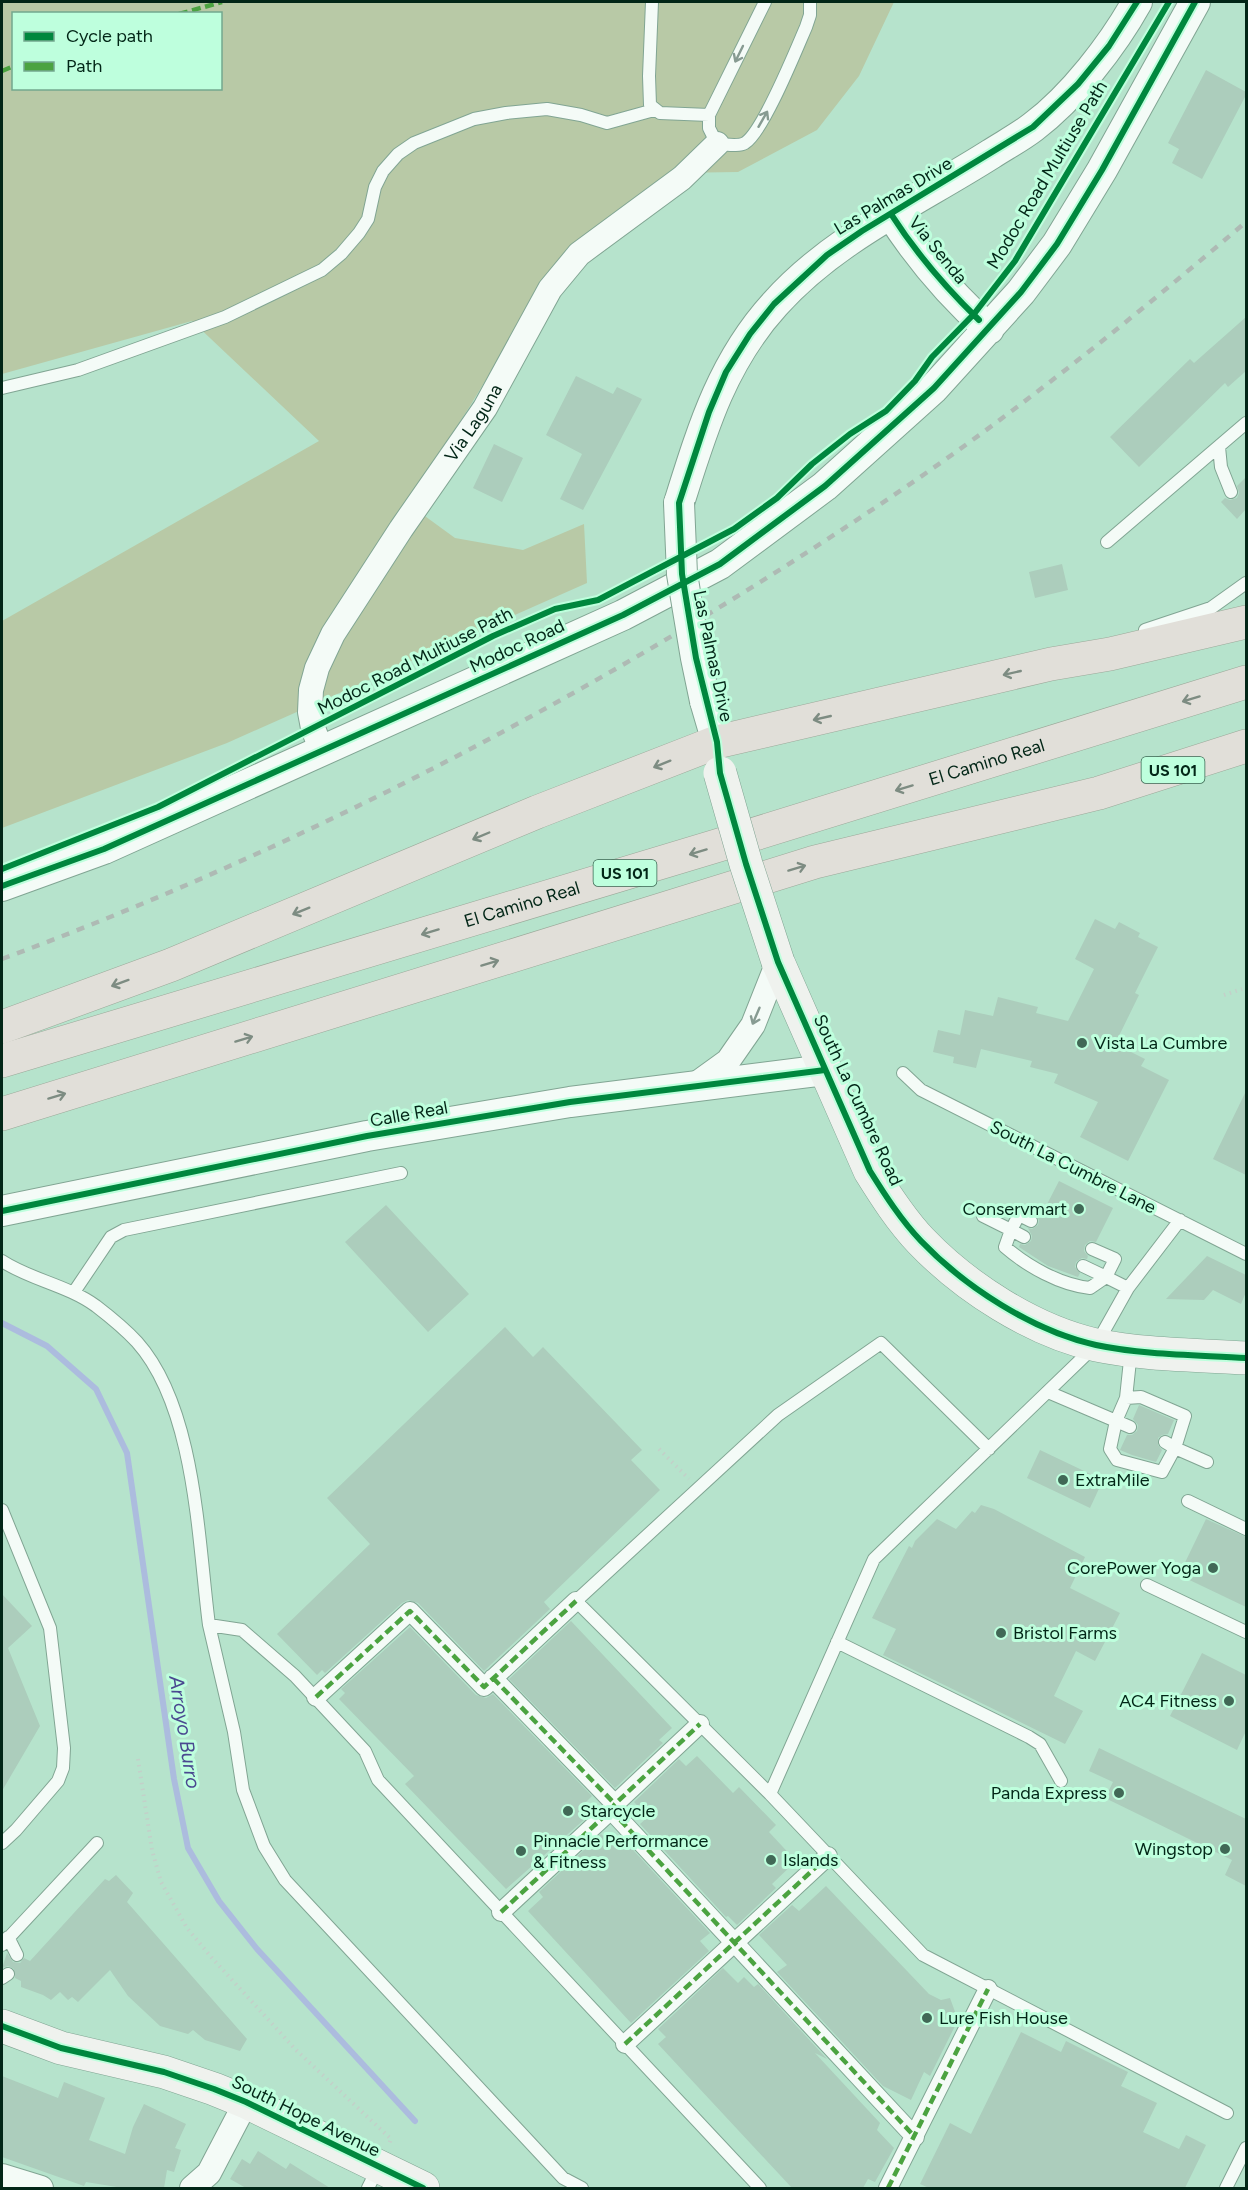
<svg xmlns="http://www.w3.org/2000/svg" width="1248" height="2190" font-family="Figtree,sans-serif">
  <rect width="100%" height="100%" fill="#b6e3cc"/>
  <path fill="#b8c9a6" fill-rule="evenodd" d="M 2,2 L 894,2 L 859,76 L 817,130 L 738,172 L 673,173 L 541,289 L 470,406 L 407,503 L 455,538 L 523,550 L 584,524 L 587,583 L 227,743 L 2,828 L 2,621 L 319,441 L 192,321 L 2,374 ZM 14,14 L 220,14 L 220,88 L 14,88 Z"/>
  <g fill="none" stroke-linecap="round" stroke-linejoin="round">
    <path stroke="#acbcde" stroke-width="6" d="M 2,1323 L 47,1346 L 96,1389 L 127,1453 L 174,1779 L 188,1848 L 219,1901 L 257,1949 L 415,2121"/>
  </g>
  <path fill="#accdbc" d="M 1206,70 L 1246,92 L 1246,95 L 1202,179 L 1172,163 L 1179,149 L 1168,143 Z
    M 1246,317 L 1246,371 L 1228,387 L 1225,383 L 1139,467 L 1110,437 L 1190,359 L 1194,363 Z
    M 576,376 L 613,394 L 617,387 L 642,399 L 583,510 L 560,499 L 582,454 L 546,435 Z
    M 494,444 L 523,458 L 502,502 L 473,488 Z
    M 1246,477 L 1246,509 L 1237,519 L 1221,502 L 1225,498 L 1230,500 L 1237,498 L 1239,493 L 1237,486 Z
    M 1062,564 L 1068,590 L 1035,598 L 1029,572 Z
    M 1095,919 L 1115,929 L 1119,922 L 1140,933 L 1138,937 L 1158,947 L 1135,993 L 1139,995 L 1115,1044 L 1145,1059 L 1141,1066 L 1169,1080 L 1128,1161 L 1080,1137 L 1098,1102 L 1054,1083 L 1058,1074 L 1030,1067 L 1032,1061 L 981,1049 L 976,1068 L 953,1063 L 954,1057 L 933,1052 L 938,1030 L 960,1035 L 965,1010 L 993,1016 L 998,997 L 1038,1007 L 1036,1013 L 1068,1021 L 1094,969 L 1075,959 Z
    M 1246,1091 L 1246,1175 L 1213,1159 Z
    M 1059,1181 L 1113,1208 L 1096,1242 L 1090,1241 L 1085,1245 L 1084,1251 L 1088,1256 L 1087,1259 L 1082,1258 L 1076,1262 L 1075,1267 L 1080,1273 L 1078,1277 L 1048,1266 L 1019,1247 L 1020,1244 L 1025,1245 L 1031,1241 L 1032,1236 L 1028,1228 L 1032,1229 L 1038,1225 L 1039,1220 L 1035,1214 L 1041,1216 Z
    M 386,1205 L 469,1294 L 428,1332 L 345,1242 Z
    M 1207,1256 L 1246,1275 L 1246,1292 L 1241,1304 L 1213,1290 L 1204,1300 L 1166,1299 Z
    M 505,1327 L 533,1357 L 543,1347 L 642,1450 L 631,1460 L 660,1490 L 544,1602 L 550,1609 L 484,1671 L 418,1603 L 408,1600 L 402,1603 L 325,1673 L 322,1670 L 317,1675 L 277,1634 L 370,1544 L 327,1498 Z
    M 1139,1405 L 1174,1420 L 1168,1434 L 1162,1435 L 1158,1438 L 1158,1445 L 1162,1450 L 1156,1462 L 1132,1455 L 1120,1450 L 1127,1435 L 1132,1435 L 1137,1431 L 1138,1425 L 1133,1419 Z
    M 1040,1450 L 1103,1480 L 1090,1508 L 1027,1478 Z
    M 981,1505 L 994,1509 L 1085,1557 L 1070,1588 L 1120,1613 L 1095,1661 L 1076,1651 L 1054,1696 L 1083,1711 L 1065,1744 L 883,1655 L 896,1629 L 872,1618 L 909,1546 L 912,1548 L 915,1541 L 937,1519 L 956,1529 L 972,1511 L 975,1513 Z
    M 1206,1519 L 1246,1537 L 1246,1607 L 1179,1575 Z
    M 2,1594 L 32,1626 L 8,1648 L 40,1726 L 2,1791 Z
    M 571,1621 L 672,1728 L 659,1740 L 663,1743 L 615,1788 L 509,1679 Z
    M 410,1627 L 476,1695 L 486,1698 L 493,1694 L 592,1796 L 578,1810 L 586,1818 L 506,1889 L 405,1784 L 414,1776 L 339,1699 L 345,1693 L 341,1689 Z
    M 1202,1653 L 1246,1675 L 1246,1731 L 1237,1750 L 1170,1716 Z
    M 1099,1748 L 1246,1819 L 1246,1886 L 1225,1875 L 1232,1860 L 1105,1798 L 1113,1782 L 1089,1771 Z
    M 697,1756 L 733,1793 L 739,1787 L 776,1825 L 769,1832 L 796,1861 L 772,1884 L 776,1888 L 737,1925 L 728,1916 L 726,1917 L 640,1824 L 648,1817 L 634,1802 L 679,1759 L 686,1766 Z
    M 606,1833 L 616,1844 L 622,1838 L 710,1933 L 700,1941 L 709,1951 L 631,2023 L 528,1911 L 543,1897 L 539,1892 L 601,1834 L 603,1836 Z
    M 116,1875 L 133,1893 L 127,1902 L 247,2039 L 240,2051 L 205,2040 L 193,2030 L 188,2034 L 160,2026 L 128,1996 L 110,1970 L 78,2002 L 72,1997 L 68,2000 L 60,1992 L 51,2000 L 43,1995 L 21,1987 L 21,1981 L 15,1978 L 14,1969 L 8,1966 L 2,1968 L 7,1953 L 13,1962 L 20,1963 L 24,1958 L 30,1961 L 105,1879 L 109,1881 Z
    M 826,1886 L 929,1994 L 941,2000 L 950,1998 L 958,2020 L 930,2076 L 924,2072 L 911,2100 L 883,2086 L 777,1972 L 787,1965 L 759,1935 L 792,1905 L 799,1911 Z
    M 723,1968 L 738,1983 L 744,1977 L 754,1987 L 758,1984 L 827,2059 L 815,2053 L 880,2123 L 877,2130 L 894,2148 L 875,2182 L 868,2179 L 863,2188 L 792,2188 L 658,2044 L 666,2037 L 658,2029 Z
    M 1021,2032 L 1061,2052 L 1066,2041 L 1128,2072 L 1121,2086 L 1157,2103 L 1143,2132 L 1179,2149 L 1186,2135 L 1206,2145 L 1185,2188 L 929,2188 L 920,2184 L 950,2123 L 971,2134 Z
    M 2,2076 L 58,2098 L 64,2082 L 105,2098 L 89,2140 L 125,2154 L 133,2127 L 144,2104 L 186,2124 L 175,2148 L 181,2150 L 174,2172 L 167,2170 L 164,2188 L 123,2188 L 86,2182 L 84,2186 L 2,2157 Z
    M 258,2151 L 286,2169 L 290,2163 L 330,2188 L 246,2188 L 230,2179 L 242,2159 L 250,2164 Z"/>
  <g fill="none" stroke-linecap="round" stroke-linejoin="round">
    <defs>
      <path id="service" d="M 652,2 L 649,76 L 650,105 L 660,113 L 709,115
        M 765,2 L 709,115 L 709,128 L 717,144 C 725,144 738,147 745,143 C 763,132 796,50 806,27 L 810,15 L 810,2
        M 2,388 L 78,370 L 225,317 L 322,270 L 341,254 L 359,233 L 368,219 L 375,187 L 383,171 L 398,154 L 414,143 L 474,119 L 506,113 L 547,109 L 581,115 L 607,123 L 654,110
        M 1219,447 L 1221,467 L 1231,492
        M 1107,542 L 1246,423
        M 1145,630 L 1211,608 L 1246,583
        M 903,1073 L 921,1090 L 1246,1254
        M 983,1216 L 1011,1230 L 1019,1215 L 1031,1221
        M 1024,1237 L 1011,1230 L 1005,1247 C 1027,1266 1060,1285 1090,1288 L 1106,1277 L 1128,1288 L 1180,1220
        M 2,1261 C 31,1280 67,1285 96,1306 C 109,1316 125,1329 137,1342 C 196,1408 198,1541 209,1625 L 242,1630 L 295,1676 L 365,1751 L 378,1780 L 760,2188
        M 1083,1266 L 1106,1277 L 1115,1259 L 1092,1249
        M 74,1292 L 111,1237 L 124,1230 L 401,1173
        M 1048,1392 L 1116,1421 L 1110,1449 L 1117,1460 L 1162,1472 L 1175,1448 L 1207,1462
        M 1126,1398 L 1141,1397 L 1185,1416 L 1175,1448 L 1165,1442
        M 1130,1427 L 1116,1421 L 1126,1398 L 1131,1351
        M 989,1449 L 881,1343 L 778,1415 L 576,1601 L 770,1794 L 923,1955 L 1227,2113
        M 1188,1501 L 1246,1529
        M 2,1510 L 50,1628 L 64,1748 L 63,1768 L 58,1781 L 16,1830 L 2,1843
        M 1147,1585 L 1246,1632
        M 209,1625 L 234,1732 L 243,1790 L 264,1846 L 285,1880 L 563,2178 L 582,2188
        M 837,1642 L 1029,1737 L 1040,1744 L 1061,1781
        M 770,1794 L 874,1559 L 1096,1345 L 1128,1288
        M 8,1937 L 17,1955
        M 2,1945 L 97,1843
        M 2,1978 L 8,1974
        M 368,2188 L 378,2168
        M 1226,2188 L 1246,2148"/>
      <path id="pedestrian" d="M 493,1678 L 615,1804
        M 316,1697 L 410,1611 L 484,1687 L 576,1601
        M 611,1810 L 915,2137
        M 501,1912 L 611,1810 L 615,1804 L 700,1724
        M 625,2044 L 828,1856
        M 888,2188 L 988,1989"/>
      <g id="minor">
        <path id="s1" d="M 322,752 L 313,728 L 310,712 L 311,690 L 317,668 L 333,634 L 401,529 L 485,408 L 550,289 L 579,254 L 682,178 L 717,144"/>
        <path d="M 692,1087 L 728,1061 L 753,1025 L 778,962"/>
        <path d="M 2,2176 L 41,2188"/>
        <path d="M 192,2188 L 209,2173 L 246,2102"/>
      </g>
      <path id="tertiary" d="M 891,214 C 918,256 952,296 989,329
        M 679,503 C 702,430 722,362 775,304 C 834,238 917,201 991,154 C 1005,145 1020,137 1033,127 C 1073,97 1113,45 1137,2
        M 705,701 L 717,742
        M 2,886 L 104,849 L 623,615 L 720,564 L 825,486 L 934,388 L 1021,292 L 1057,244 L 1102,170 L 1195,2
        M 2,1211 L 367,1136 L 570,1102 L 825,1070"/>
      <path id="secondary" d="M 778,962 L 870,1171 C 885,1195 901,1220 921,1241 C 965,1287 1033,1331 1096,1345 C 1143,1355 1198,1355 1246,1358
        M 2,2026 L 61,2048 L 164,2072 L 214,2089 L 246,2102 L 423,2188"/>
      <g id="motorway">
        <path d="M 2,1027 L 171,965 L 537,812 L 717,742 L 1051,664 L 1110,654 L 1246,622"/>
        <path id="s2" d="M 2,1061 L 716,846 L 1246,682"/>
        <path d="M 2,1114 L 815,862 L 1099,793 L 1246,746"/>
      </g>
    </defs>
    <use href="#service" stroke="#81a593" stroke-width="14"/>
    <use href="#pedestrian" stroke="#81a593" stroke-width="20"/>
    <use href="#minor" stroke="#81a593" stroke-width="26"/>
    <use href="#tertiary" stroke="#81a593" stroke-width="32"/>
    <use href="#secondary" stroke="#81a593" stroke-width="34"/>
    <use href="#motorway" stroke="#9ba899" stroke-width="34"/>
    <path stroke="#c3d0c9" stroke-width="4" stroke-dasharray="1.5 4.5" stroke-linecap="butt" d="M 1224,995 L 1242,989
      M 659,1449 L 689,1479
      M 138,1759 L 152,1850 L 161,1882 L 187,1928 L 212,1958 L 296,2050 L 391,2139 L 389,2145"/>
    <use href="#service" stroke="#f4fbf7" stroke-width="12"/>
    <use href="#pedestrian" stroke="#f4fbf7" stroke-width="18"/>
    <use href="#minor" stroke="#f4fbf7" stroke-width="24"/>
    <use href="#tertiary" stroke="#f4fbf7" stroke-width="30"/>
    <use href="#secondary" stroke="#eff2ee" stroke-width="33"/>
    <use href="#motorway" stroke="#e1dfd9" stroke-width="33"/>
    <path stroke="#aebab4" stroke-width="4.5" stroke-dasharray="8 8" stroke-linecap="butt" d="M 2,959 C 315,843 617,682 894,495 C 1017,412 1133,318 1246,222"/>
    <defs>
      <path id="tertiary-bridge" d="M 679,503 L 682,574 L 696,658 L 705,701"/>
      <path id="secondary-bridge" d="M 720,773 L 746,864 L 778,962"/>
    </defs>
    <use href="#tertiary-bridge" stroke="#81a593" stroke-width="32" stroke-linecap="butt"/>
    <use href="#secondary-bridge" stroke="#81a593" stroke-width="34" stroke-linecap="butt"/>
    <use href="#tertiary-bridge" stroke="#f4fbf7" stroke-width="30"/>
    <use href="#secondary-bridge" stroke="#eff2ee" stroke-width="33"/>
    <path stroke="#4ba340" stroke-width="4.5" stroke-dasharray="9 4.5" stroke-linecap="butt" d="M 179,14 L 222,2
      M 2,71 L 14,66
      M 493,1678 L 615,1804
      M 316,1697 L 410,1611 L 484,1687 L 576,1601
      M 611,1810 L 915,2137
      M 501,1912 L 611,1810 L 615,1804 L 700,1724
      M 625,2044 L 828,1856
      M 888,2188 L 988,1989"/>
    <defs>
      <path id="cycleway" d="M 1137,2 L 1109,46 L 1078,84 L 1033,127 L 862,231 L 827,255 L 774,304 L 750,334 L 726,372 L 709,412 L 679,503 L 682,574 L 696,658 L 717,742 L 720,773 L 746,864 L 778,962 L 870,1171 C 885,1195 901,1220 921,1241 C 965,1287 1033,1331 1096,1345 C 1143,1355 1198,1355 1246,1358
        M 891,214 C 916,253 946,288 979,320
        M 2,869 L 158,807 L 493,636 L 555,609 L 598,600 L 734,529 L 777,498 L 812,464 L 850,434 L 886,411 L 915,381 L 932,357 L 974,314 L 1015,261 L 1169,2
        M 2,886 L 104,849 L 623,615 L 720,564 L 825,486 L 934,388 L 1021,292 L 1057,244 L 1102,170 L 1195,2
        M 2,1211 L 367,1136 L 570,1102 L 825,1070
        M 2,2026 L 61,2048 L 164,2072 L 214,2089 L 246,2102 L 423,2188"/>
    </defs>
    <use href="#cycleway" stroke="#beffdd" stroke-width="10"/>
    <use href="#cycleway" stroke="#00873e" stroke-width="6"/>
  </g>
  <defs><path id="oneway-shaft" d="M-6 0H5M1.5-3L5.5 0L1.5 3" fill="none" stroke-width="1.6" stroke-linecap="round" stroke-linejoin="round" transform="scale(1.5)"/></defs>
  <g stroke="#879b92">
    <use href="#oneway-shaft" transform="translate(739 54) rotate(116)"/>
    <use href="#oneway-shaft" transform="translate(763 119) rotate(-60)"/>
    <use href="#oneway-shaft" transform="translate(756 1016) rotate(113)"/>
  </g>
  <g stroke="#7d8c82">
    <use href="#oneway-shaft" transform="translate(1012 673) rotate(167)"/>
    <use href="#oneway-shaft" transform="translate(1191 699) rotate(163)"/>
    <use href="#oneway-shaft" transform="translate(822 718) rotate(167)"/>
    <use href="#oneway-shaft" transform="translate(662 764) rotate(158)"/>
    <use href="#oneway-shaft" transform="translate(904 788) rotate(163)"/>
    <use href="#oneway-shaft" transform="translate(481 836) rotate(157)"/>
    <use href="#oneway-shaft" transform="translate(698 852) rotate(163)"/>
    <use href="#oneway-shaft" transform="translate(797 868) rotate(-17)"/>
    <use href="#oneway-shaft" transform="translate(301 911) rotate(158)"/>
    <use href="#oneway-shaft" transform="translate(430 932) rotate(163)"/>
    <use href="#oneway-shaft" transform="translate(490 963) rotate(-17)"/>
    <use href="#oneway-shaft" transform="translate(120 983) rotate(160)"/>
    <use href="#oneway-shaft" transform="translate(244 1039) rotate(-17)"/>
    <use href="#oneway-shaft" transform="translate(57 1096) rotate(-17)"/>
  </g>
  <g fill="#416856" stroke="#beffdd" stroke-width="2">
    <circle cx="1082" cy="1043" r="6"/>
    <circle cx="1079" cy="1209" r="6"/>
    <circle cx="1063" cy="1480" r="6"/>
    <circle cx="1213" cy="1568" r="6"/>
    <circle cx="1001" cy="1633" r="6"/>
    <circle cx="1229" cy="1701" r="6"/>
    <circle cx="1119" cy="1793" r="6"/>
    <circle cx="568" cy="1811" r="6"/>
    <circle cx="1225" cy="1849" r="6"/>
    <circle cx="521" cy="1851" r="6"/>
    <circle cx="771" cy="1860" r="6"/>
    <circle cx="927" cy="2018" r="6"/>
  </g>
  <g text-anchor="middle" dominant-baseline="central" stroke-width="6" stroke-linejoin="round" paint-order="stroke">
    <g fill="#beffdd" stroke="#3a6752" stroke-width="1.5">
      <rect x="1141.5" y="757" width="63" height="26" rx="4.5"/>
      <rect x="593.5" y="860" width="63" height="26" rx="4.5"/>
    </g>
    <g font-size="16" font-weight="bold" fill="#022617">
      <text x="1173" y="770">US 101</text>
      <text x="625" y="873">US 101</text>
    </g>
    <g font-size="18" fill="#022617" stroke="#beffdd">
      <text transform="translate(1047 175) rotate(-59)">Modoc Road Multiuse Path</text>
      <text transform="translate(893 196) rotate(-31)">Las Palmas Drive</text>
      <text transform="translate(938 250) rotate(51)">Via Senda</text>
      <text stroke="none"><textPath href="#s1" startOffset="378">Via Laguna</textPath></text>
      <text transform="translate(517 646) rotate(-25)">Modoc Road</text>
      <text transform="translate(713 656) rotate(78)">Las Palmas Drive</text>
      <text transform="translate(415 661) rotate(-27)">Modoc Road Multiuse Path</text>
      <text stroke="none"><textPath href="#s2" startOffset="1029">El Camino Real</textPath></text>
      <text stroke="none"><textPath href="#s2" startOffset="543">El Camino Real</textPath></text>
      <text transform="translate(858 1100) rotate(65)">South La Cumbre Road</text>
      <text transform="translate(409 1114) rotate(-10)">Calle Real</text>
      <text transform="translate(1073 1167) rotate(27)">South La Cumbre Lane</text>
      <text transform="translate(306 2116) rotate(26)">South Hope Avenue</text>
    </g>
    <g font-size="18" fill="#022617" stroke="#beffdd" text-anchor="start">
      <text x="1094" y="1043">Vista La Cumbre</text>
      <text x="1067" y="1209" text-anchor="end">Conservmart</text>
      <text x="1075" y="1480">ExtraMile</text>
      <text x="1201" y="1568" text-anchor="end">CorePower Yoga</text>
      <text x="1013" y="1633">Bristol Farms</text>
      <text x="1217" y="1701" text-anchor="end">AC4 Fitness</text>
      <text x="1107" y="1793" text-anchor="end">Panda Express</text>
      <text x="580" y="1811">Starcycle</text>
      <text x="533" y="1841">Pinnacle Performance<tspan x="533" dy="21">&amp; Fitness</tspan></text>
      <text x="1213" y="1849" text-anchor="end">Wingstop</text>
      <text x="783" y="1860">Islands</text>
      <text x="939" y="2018">Lure Fish House</text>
    </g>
    <g font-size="20" font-style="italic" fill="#4a4990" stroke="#beffdd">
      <text transform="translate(185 1732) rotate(81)">Arroyo Burro</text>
    </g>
  </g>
  <rect width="1248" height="2190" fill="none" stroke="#022617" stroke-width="6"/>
  <rect x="12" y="12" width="210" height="78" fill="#beffdd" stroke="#73a88e" stroke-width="1.5"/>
  <rect x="24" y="32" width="30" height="9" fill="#00873e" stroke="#73a88e" stroke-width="1.5"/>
  <text x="66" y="42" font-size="18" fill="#022617">Cycle path</text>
  <rect x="24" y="62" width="30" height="9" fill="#4ba340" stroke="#73a88e" stroke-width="1.5"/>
  <text x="66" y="72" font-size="18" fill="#022617">Path</text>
</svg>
